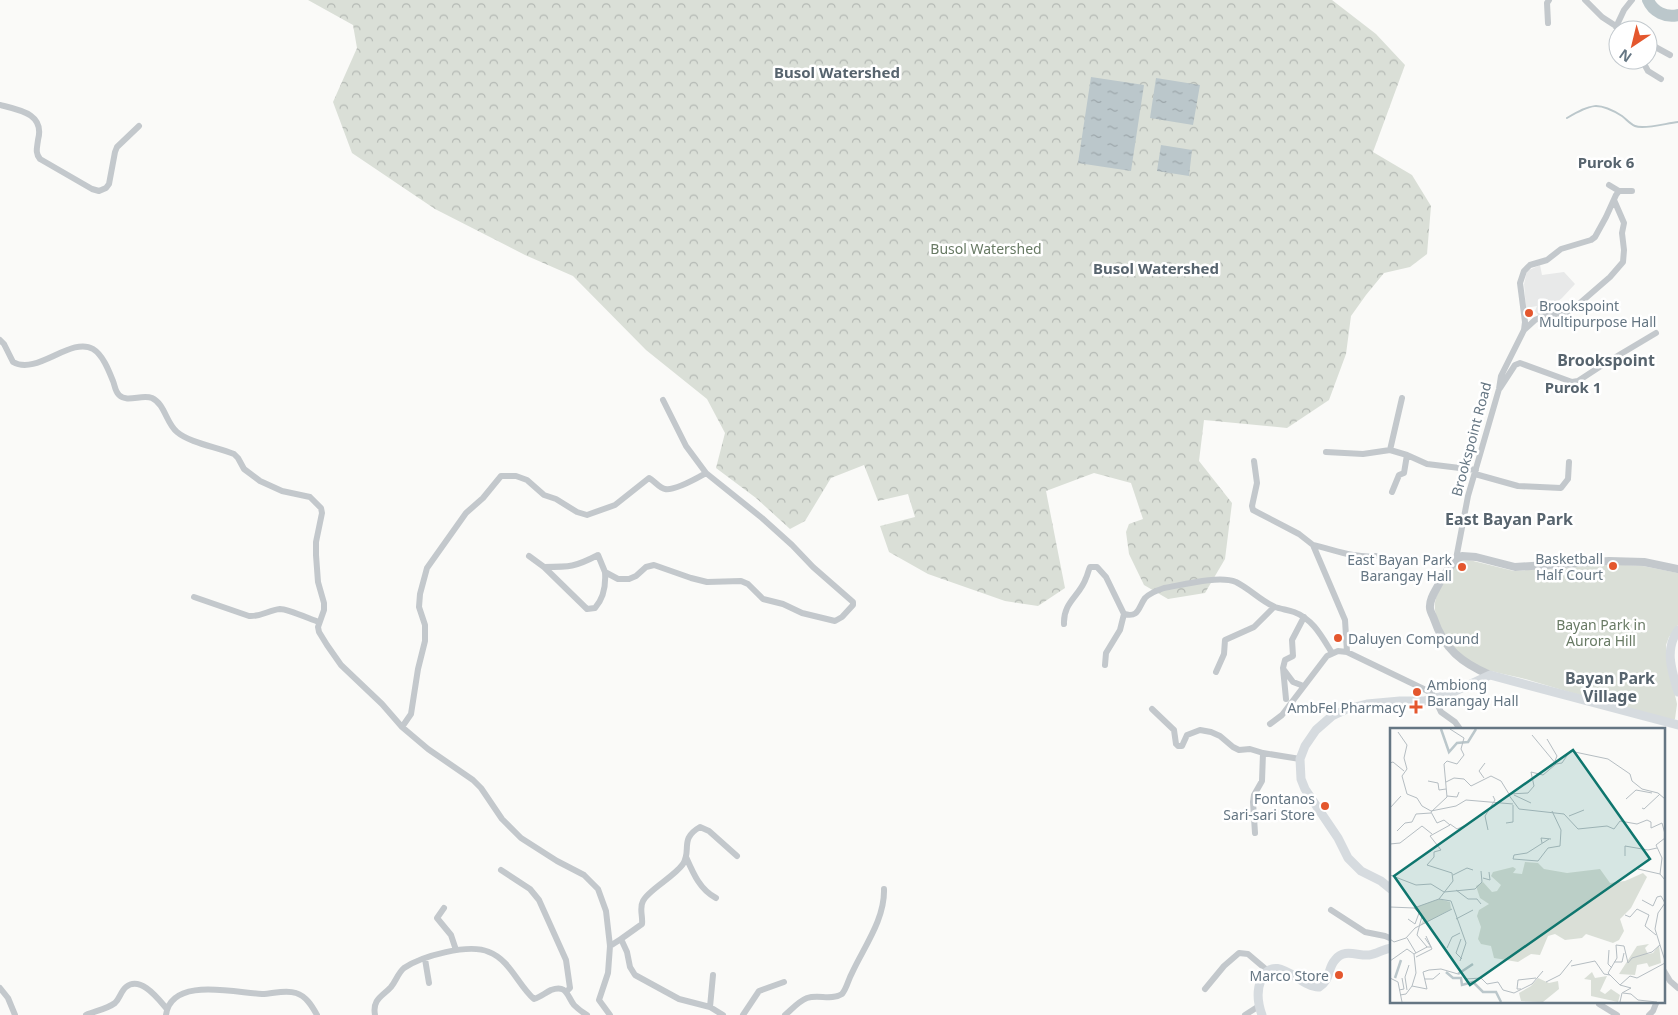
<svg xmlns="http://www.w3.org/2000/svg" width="1678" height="1015" font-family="'Noto Sans',sans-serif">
  <defs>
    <pattern id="forest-crowns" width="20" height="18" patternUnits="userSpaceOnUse" patternTransform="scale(1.25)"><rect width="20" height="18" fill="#dadfd7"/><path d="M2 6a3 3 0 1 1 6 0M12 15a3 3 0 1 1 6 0" fill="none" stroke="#b4b9b4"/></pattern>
    <pattern id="water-ripples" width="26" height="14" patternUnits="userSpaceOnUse" patternTransform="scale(1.25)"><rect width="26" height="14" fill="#bbc7cb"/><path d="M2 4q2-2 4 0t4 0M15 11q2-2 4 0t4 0" fill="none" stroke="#9ca6aa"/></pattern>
  </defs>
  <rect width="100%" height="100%" fill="#fafaf8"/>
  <path fill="#e8e9e9" d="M 1540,265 L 1542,275 L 1564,272 L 1575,284 L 1562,298 L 1539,316 L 1535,311 L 1537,306 L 1526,308 L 1524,284 L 1527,271 Z"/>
  <path fill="url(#forest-crowns)" d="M 308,0 L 1332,0 L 1376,34 L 1405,65 L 1373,152 L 1412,175 L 1431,206 L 1427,254 L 1410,267 L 1384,273 L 1366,295 L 1351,316 L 1346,354 L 1329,400 L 1287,428 L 1204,420 L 1199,461 L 1232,503 L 1225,559 L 1205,593 L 1168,599 L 1144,585 L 1129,554 L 1126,532 L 1129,524 L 1143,519 L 1131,483 L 1094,473 L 1046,491 L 1065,588 L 1038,606 L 1005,601 L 928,574 L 889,552 L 880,526 L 915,517 L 908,494 L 878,501 L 864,465 L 831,478 L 805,521 L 790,529 L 756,498 L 716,468 L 725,433 L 707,399 L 646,350 L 573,276 L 525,255 L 435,209 L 352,153 L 333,102 L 357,48 L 353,25 Z"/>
  <path fill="#dadfd7" d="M 1465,559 L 1514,571 L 1608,565 L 1608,564 L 1643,566 L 1678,573 L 1678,625 L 1669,637 L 1666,645 L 1666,654 L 1677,704 L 1675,719 L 1671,722 C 1624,708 1578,695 1532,681 C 1512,675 1491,673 1473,664 C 1454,653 1429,620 1436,598 C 1441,585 1452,565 1465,559 Z"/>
  <path fill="url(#water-ripples)" d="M 1091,77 L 1144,85 L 1131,171 L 1078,163 Z
    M 1156,78 L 1200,85 L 1193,125 L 1150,118 Z
    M 1161,145 L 1192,150 L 1189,176 L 1157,171 Z"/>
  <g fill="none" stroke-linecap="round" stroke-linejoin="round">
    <path stroke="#bbc7cb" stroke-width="2" d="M 1567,118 C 1591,104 1598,101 1622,116 C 1626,119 1630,124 1635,126 C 1644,130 1667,123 1678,122"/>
    <path stroke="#bbc7cb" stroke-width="12" d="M 1648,0 C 1653,12 1666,18 1678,15"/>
    <path stroke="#c3c8cc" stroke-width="6" d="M 1585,0 L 1602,17 L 1622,30
      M 1548,23 L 1547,3 L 1549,0
      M 1616,27 L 1624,10 L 1632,0
      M 1648,43 L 1670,55
      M 1642,60 L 1648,71 L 1661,79
      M 0,105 C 20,110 45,114 38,140 C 37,148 35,153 40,159 L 92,189 L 99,191 L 106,188 L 109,184 L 115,152 L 117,147 L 139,126
      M 1609,185 L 1619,191
      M 1524,330 L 1535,320 L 1544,316 L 1566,313 L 1580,303 L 1610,277 L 1623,262 L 1624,250 L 1622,233 L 1624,223 L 1614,200
      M 0,340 L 4,344 L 13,362 C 37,376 71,336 93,349 C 103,355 109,371 113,381 C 115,386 115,391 119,395 C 127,403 142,394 152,398 C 165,404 166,423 177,432 C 190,443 217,447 234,454 L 238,458 L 244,469 L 260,481 L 282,491 L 310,497 L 321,508 L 322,513 L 316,542 L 316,555 L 318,582 L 324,603 L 324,610 L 318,627 L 319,632 L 327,645 L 341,665 L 382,704 L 402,727 L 428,749 L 473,780 L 481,788 L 502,819 L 521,838 L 557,861 L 584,875 L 598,889 L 606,911 L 610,946 L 608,973 L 599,1000 L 610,1015
      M 1500,388 L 1515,365 L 1520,363 L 1572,382 L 1578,381 L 1604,364 L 1656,333
      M 663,400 L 686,446 L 706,473
      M 1390,450 L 1402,398
      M 1326,452 L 1363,454 L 1390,450 L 1407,455 L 1427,464 L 1476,470
      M 1254,461 L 1257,483 L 1252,506 L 1253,510 L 1299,534 L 1313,545 L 1345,620 L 1347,652
      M 1475,474 L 1518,486 L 1561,488 L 1568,479 L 1569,462
      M 1392,492 L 1399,475 L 1404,473 L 1407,455
      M 1313,545 C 1332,549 1356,559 1376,556
      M 529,556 L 544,567 L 587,609 L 595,608 C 604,598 606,586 605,572
      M 1456,559 L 1468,496 L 1499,389 L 1501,376 L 1524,330 L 1525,322 L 1520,283 L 1524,271 L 1530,265 L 1547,260 L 1561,249 L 1591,240 L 1595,237 L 1606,217 L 1616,195 L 1619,191 L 1632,191
      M 194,597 L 249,616 C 261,617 269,610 280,609 C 288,609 310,619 319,622
      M 1124,614 C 1139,618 1138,608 1145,598 C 1150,593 1158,590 1164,588 C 1182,585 1219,575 1236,582 C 1250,589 1261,601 1275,607 C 1281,609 1288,610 1294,612 C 1313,619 1322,637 1332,653
      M 1064,624 C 1063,602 1080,596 1086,578 C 1088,574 1088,571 1090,567 L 1097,567 L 1106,577 L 1124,614 L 1120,630 L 1106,653 L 1105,665
      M 1284,670 L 1293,682 L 1301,685
      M 1216,672 L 1224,654 L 1225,640 L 1254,627 L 1274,607
      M 1286,699 L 1283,668 L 1285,660 L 1293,656 L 1292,640 L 1304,617
      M 1152,709 L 1174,730 L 1176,744 L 1178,746 L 1182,746 L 1187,735 L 1200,730 L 1211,732 L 1220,736 L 1233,747 L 1239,750 L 1250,749 L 1263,753 L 1300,759
      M 1270,724 L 1282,715 L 1327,656 L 1338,651 L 1347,652 L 1432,693 L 1441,712 L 1455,722 L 1460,729
      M 402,727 L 411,714 L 418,669 L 425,641 L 425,625 L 419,607 L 420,594 L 427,568 L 466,513 L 483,498 L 501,476 L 516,476 L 527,480 L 544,495 L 556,499 L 577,512 L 587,515 L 615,505 L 649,478 C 655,481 659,488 665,489 C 675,491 697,478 706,473 L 762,518 L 792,545 L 813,567 L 853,602 L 853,605 L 842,617 L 835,621 L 802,613 L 783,604 L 763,599 L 748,584 L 741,581 L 707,582 L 691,578 L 654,565 L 646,567 L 636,576 L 629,579 L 618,579 L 605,572 L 598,555 C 575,567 570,567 544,567
      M 1255,833 L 1253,802 L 1254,795 L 1262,781 L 1263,753
      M 686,857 C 693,873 700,890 716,898
      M 501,870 L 530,889 L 539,900 L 566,960 L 570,988 L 567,991
      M 444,908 L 437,918 L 451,935 L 456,950
      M 1331,910 L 1365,932 L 1385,936 L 1392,939
      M 621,939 L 642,924 C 643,916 639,908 643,901 C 648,890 674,877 683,864 C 692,850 679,839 700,827 L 709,831 L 737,856
      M 610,946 L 621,939 L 627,952 L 630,967 L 635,975 L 679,999 L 710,1007 L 723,1015
      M 425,959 L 429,983
      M 1664,971 L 1670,981 L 1678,988
      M 0,988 L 8,998 L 15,1015
      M 1205,989 L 1224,966 L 1239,953 L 1248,954 L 1268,971
      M 1599,1004 L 1617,1015
      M 710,1007 L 713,975
      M 86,1015 C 95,1011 107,1009 115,1003 C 120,998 121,991 126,987 C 141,975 159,1000 167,1009
      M 166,1015 C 171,976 236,993 262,994 C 273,994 285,989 296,993 C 306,996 312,1006 317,1015
      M 375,1015 C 372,999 383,996 391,987 C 396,981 398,973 404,968 C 422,956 469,943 489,952 C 510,960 518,985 534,999 C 540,997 545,993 551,990 C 567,984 567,996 574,1005 C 578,1009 582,1012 587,1015
      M 743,1015 L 759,991 L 784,982
      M 785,1015 C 792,1009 799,1001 807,998 C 819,994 831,1001 842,994 C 847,988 848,980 852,973 C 864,947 885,919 884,889
      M 1245,1015 L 1259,1006
      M 1649,1015 L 1653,1011 L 1657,1001"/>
    <path stroke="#c3c8cc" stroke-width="8" d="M 1490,675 C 1462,663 1444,649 1434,619 C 1433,616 1430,611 1430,608 C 1429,599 1436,590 1440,582 C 1446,572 1452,562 1462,556 L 1476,557 L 1515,567 L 1609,561 L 1644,562 L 1678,569"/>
    <path stroke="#d6dbdf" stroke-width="9" d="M 1678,630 C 1664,650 1672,671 1678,692
      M 1392,890 L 1381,881 L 1361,871 L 1348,858 L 1338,838 L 1305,789 L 1301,779 L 1300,759 L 1305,746 L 1316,730 L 1332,716 L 1347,709 L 1367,704 L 1400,701 L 1424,701 L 1449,694 L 1490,675 L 1678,725
      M 1262,1015 C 1258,1004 1256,992 1261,980 C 1276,950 1300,988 1319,987 C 1331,980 1327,969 1335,960 C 1344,948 1357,956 1369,955 C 1377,954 1383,949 1392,948"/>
  </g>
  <g fill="#e4572e" stroke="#fff" stroke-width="2">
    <circle cx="1529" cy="313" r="5"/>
    <circle cx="1613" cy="566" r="5"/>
    <circle cx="1462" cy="567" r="5"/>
    <circle cx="1338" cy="638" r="5"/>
    <circle cx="1417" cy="692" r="5"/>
    <path d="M1413.5 699.5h5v5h5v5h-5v5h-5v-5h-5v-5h5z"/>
    <circle cx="1325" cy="806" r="5"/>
    <circle cx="1339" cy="975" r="5"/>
  </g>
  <g text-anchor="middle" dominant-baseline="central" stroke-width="5" stroke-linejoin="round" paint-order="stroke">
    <g font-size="14" fill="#687a64" stroke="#fff">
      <text x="986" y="248">Busol Watershed</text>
      <text x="1601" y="624">Bayan Park in<tspan x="1601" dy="16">Aurora Hill</tspan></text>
    </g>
    <g font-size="14" fill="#657683" stroke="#fff" text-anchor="end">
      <text x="1539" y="305" text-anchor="start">Brookspoint<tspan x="1539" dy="16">Multipurpose Hall</tspan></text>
      <text x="1603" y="558">Basketball<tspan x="1603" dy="16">Half Court</tspan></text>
      <text x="1452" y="559">East Bayan Park<tspan x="1452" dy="16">Barangay Hall</tspan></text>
      <text x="1348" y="638" text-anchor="start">Daluyen Compound</text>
      <text x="1427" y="684" text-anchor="start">Ambiong<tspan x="1427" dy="16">Barangay Hall</tspan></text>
      <text x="1406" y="707">AmbFel Pharmacy</text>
      <text x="1315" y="798">Fontanos<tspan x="1315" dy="16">Sari-sari Store</tspan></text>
      <text x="1329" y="975">Marco Store</text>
    </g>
    <g font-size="14" fill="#657683" stroke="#fff">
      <text transform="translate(1471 439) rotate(-75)">Brookspoint Road</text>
    </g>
    <g font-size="15" font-weight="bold" fill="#57646e" stroke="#fff">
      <text x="837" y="72">Busol Watershed</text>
      <text x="1606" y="162">Purok 6</text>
      <text x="1156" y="268">Busol Watershed</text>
      <text x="1573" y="387">Purok 1</text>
    </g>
    <g font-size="16" font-weight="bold" fill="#57646e" stroke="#fff">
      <text x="1606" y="360">Brookspoint</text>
      <text x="1509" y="519">East Bayan Park</text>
      <text x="1610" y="678">Bayan Park<tspan x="1610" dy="18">Village</tspan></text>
    </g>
  </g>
  <g transform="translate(1390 728)">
    <rect width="275" height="275" fill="#fafaf8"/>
    <path d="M 135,134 L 148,135 L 154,141 L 177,145 L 210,141 L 220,155 L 235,153 L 253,145 L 257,149 L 241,180 L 230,191 L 234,203 L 229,212 L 223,215 L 196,206 L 192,210 L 175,212 L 165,206 L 158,208 L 150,227 L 141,226 L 128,234 L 104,230 L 101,218 L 91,216 L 88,211 L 91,199 L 87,188 L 89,182 L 99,176 L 90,170 L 86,158 L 93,154 L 102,164 L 107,163 L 111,157 L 101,148 L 103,144 L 123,139 L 126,141 L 123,145 L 132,146 ZM 259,216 L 255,220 L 258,226 L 263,225 L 269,217 L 271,235 L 259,239 L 257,235 L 247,237 L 245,247 L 229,246 L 247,218 ZM 202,244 L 205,250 L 217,248 L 210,263 L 215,266 L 221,261 L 230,267 L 228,274 L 201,268 L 201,252 L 194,251 ZM 148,250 L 159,255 L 168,253 L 169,261 L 153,274 L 131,273 L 129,265 L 141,258 Z" fill="#dadfd7"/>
    <path d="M 49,171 L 60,174 L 61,181 L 30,198 L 33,192 L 26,179 Z" fill="#dadfd7"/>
    <path fill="none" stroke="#bbc7cb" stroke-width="2.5" d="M 51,1 L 59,24 L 67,15 L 78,14 L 86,1M 56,244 L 63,250 L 71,250 L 72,257 L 83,254 L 93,264 L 106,264 L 111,274M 68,246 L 83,236M 5,250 L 11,232"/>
    <path fill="none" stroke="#b5bdc2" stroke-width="1" d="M 8,4 L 17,17 L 14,30 L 17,41 L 12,48 L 17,66 L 27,70 L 32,78 L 41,83 L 66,78 L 76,72 L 123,76M 157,11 L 167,28 L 165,33M 0,35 L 3,34 L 14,43M 166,36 L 172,35 L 180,23 L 218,31 L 240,46 L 242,53 L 252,61 L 268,65 L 275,71M 94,50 L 89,43 L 95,35M 38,53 L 48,55 L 49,62 L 56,61M 56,54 L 64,50 L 74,51 L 81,58 L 101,48 L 111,53 L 119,66 L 138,65 L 144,58 L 141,44 L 153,47 L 166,36 L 142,7M 118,66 L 129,81 L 174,86 L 188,101 L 217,98 L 224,101 L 230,93 L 247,96 L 257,92 L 261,94 L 261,100 L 272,95 L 275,106M 124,67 L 141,75M 57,68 L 67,69 L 69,64M 236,71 L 246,62 L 262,65M 0,80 L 11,68M 252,80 L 254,81 L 270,66M 179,88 L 194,82M 116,95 L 123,94 L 123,77M 60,96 L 67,101 L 74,98M 98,102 L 95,88 L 105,72 L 103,68M 7,103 L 15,95 L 22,94 L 26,86 L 41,85M 275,110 L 266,117 L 272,130 L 270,146 L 275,152M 152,115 L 151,110 L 161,111M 0,116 L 10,115 L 32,98 L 42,106M 235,128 L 235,118 L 258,122 L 267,120M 123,131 L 148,133 L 158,120 L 170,118 L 171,102 L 162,83M 123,131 L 124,127 L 137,125 L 159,111M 248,141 L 270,146M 0,147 L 26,157 L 41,156 L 54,164 L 85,161 L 92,154 L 91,143M 63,147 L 77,140 L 83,142M 93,150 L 100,152 L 99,144M 66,162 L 78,171 L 87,171 L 91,176M 49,171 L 61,173 L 76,215 L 70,233M 252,172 L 263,178 L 267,169 L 271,168 L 275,175M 275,175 L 268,185 L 265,201 L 275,233M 0,179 L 24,180M 235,187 L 240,189 L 247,181 L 259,187 L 255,198 L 266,207M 18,191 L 25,196 L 29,185M 66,191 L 83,182M 17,210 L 26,225M 35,210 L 41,219 L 36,219M 0,211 L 4,214 L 16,210 L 25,200 L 62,181M 71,211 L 66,225 L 72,231M 57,220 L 62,209 L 70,205M 219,222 L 218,236 L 222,240M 26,229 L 42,221 L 36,208M 0,233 L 17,221 L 24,226 L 37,219 L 27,207 L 32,188 L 24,180 L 49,171 L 63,153 L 62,145 L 37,137 L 44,129 L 44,124 L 51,122 L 40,108 L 60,97 L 54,92 L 47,95 L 41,84 L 57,69 L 54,36 L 57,33 L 67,36 L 74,27 L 71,21 L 74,10 L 60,1M 224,234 L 232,234 L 234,225M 181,238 L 205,233 L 214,246 L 220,247M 0,250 L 8,254 L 12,274M 35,251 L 43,251 L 50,245M 76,251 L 91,250 L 97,256 L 108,254 L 113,262 L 124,265M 156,254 L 170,247 L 182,232M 230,257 L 218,245 L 227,230 L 226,217 L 234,218 L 238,235 L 242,230 L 262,224 L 270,217M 230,257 L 240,248 L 247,250 L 275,235M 22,258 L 37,261 L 33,244 L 39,242 L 51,241 L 68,246M 131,261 L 127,261 L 128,252 L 146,250M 9,262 L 14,261 L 12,250M 17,262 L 15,249 L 19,237M 124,265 L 142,256 L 153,243M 233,265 L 241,266 L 248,272 L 267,274M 10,267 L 16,266 L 22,258 L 26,245 L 24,226M 230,274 L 232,265 L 241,260 L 230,257"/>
    <path fill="#0f766e" fill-opacity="0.15" stroke="#0f766e" stroke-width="2.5" d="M 183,22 L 260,131 L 80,257 L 4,148 Z"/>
    <rect width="275" height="275" fill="none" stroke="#657683" stroke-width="2.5"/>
  </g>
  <g transform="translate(1633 45) rotate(215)"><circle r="24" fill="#ffffff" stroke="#c1c8cd"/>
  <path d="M0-4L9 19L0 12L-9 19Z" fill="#e4572e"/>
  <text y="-8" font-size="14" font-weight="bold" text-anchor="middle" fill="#657683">N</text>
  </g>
</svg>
